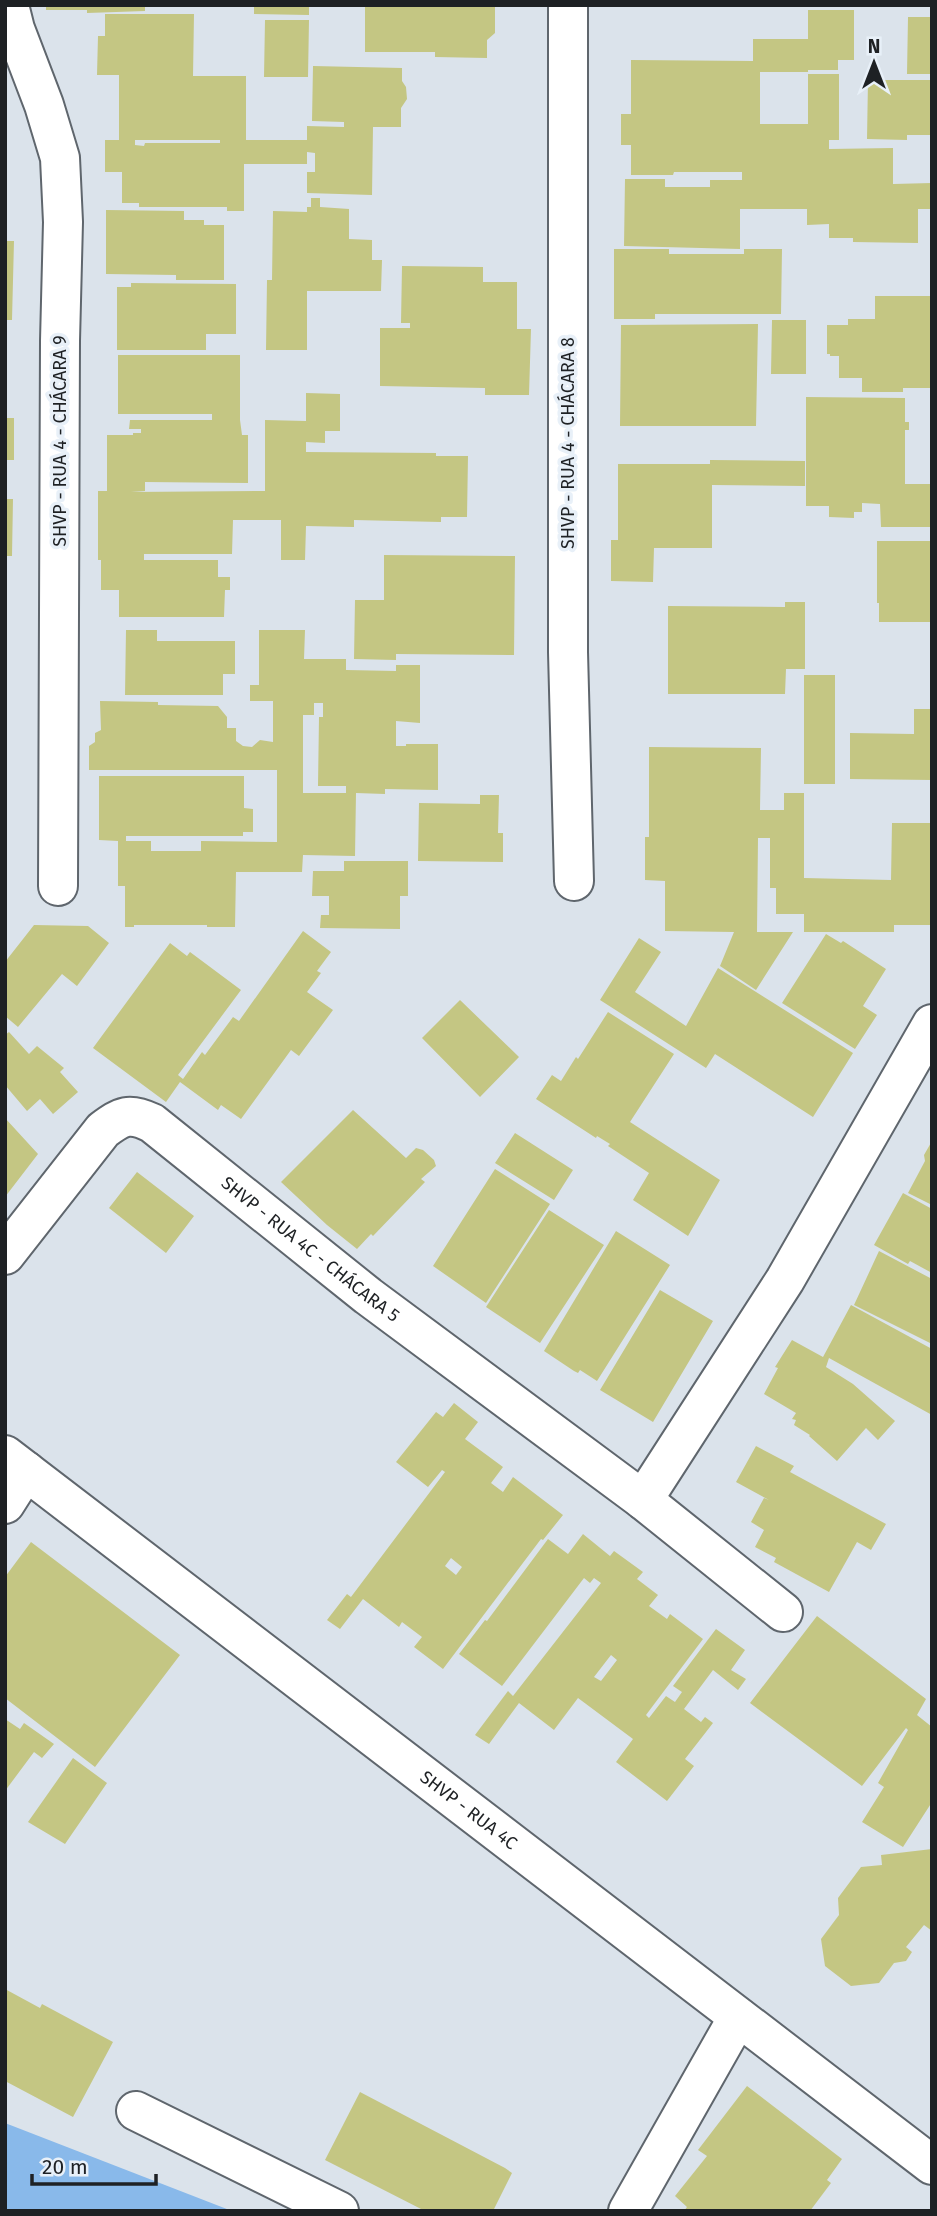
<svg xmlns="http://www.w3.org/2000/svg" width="937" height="2216" font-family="'Fira Sans',sans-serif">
  <rect width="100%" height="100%" fill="#dbe3eb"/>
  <path fill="#89b9ea" d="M 5,2123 L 232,2211 L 5,2211 Z"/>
  <path fill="#c4c683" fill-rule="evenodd" d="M 46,5 L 145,5 L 145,11 L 87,13 L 87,10 L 46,10 Z
    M 254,5 L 309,5 L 309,15 L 254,14 Z
    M 365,5 L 495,5 L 495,33 L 487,40 L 487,58 L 435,57 L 435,52 L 365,52 Z
    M 808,10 L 854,10 L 854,60 L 838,60 L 838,70 L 808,70 L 808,72 L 760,72 L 760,124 L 808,124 L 808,74 L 839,74 L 839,140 L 829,140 L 829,149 L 893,148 L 893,184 L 932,183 L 932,209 L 918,209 L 918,243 L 853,242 L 853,238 L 829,238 L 829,224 L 807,225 L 807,209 L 740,209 L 740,249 L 624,246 L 625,179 L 665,179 L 665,187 L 710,187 L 710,180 L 742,180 L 742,172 L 674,172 L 673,175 L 631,175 L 631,145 L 621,145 L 621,114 L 631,114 L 631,60 L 753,61 L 753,39 L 808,39 Z
    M 105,14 L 194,14 L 193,76 L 246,76 L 246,140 L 307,140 L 307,126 L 344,127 L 344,122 L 312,121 L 313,66 L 402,68 L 402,81 L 406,87 L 407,99 L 401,108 L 401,127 L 373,127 L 372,195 L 307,193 L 307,172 L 315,172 L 315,153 L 307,152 L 307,164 L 244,164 L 244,211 L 227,211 L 227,207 L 139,207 L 139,203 L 122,203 L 122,172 L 105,172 L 105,140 L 119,140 L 119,75 L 97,75 L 98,36 L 105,36 ZM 135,140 L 220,140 L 220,143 L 145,143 L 144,146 L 135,145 Z
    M 908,17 L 932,17 L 932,74 L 907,74 Z
    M 265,20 L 309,20 L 308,77 L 264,77 Z
    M 868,80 L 932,80 L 932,135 L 907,135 L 907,140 L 867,139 Z
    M 311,198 L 320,198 L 320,207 L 349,209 L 349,239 L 372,240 L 372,260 L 382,260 L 381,291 L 307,291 L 307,350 L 266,350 L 267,280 L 272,280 L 273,211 L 307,212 L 307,207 L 311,207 Z
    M 106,210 L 184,211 L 184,220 L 204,220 L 204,225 L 224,225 L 224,280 L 176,280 L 176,275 L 106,274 Z
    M 5,241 L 14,241 L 12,320 L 5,320 Z
    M 614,249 L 669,249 L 669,254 L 744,254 L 744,249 L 782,249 L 781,314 L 655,314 L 655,319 L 614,319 Z
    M 402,266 L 483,267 L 483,282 L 517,282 L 517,329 L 531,329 L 529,395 L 485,395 L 485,388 L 380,386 L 380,328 L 410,328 L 410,323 L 401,323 Z
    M 131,283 L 236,284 L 236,334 L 206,334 L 206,350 L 117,350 L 117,287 L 131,287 Z
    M 875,296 L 932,296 L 932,388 L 903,388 L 903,392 L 862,392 L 862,378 L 839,378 L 839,356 L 830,356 L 830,354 L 827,354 L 827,325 L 848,325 L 848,319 L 875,319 Z
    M 772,320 L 806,320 L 806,374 L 771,374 Z
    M 758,324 L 756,426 L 620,426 L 621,325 Z
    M 118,355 L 240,355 L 240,420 L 242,435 L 248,435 L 248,483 L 145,482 L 145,491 L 131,492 L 265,491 L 265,420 L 306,421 L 306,393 L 340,394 L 340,431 L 325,431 L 325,443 L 306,442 L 306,452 L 436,453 L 436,456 L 468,456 L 467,517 L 441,517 L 441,522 L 354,520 L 354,527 L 306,526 L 305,560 L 281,560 L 281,520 L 233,520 L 232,554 L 144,554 L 144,560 L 218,560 L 218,577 L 230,577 L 230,590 L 225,590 L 224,617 L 119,617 L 119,590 L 101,590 L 101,560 L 98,560 L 98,491 L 107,491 L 107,435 L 133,435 L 133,433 L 141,433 L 141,429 L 129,429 L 130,420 L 212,420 L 212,414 L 118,414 Z
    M 806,397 L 905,398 L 905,422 L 909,422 L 909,430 L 905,430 L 905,484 L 932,484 L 932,527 L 881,527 L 880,504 L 862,503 L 862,512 L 854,512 L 854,518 L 829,517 L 829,506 L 806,506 Z
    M 5,418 L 14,418 L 14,460 L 5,460 Z
    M 710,460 L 805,461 L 805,486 L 712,485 L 712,548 L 654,548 L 653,582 L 611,581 L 611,540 L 618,540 L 618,464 L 710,464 Z
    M 5,499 L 13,499 L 12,556 L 5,556 Z
    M 877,541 L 932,541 L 932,622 L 879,622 L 879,603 L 877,603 Z
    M 384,555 L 515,556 L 514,655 L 396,654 L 396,660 L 354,659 L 355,600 L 384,600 Z
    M 785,602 L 805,602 L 805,669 L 786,669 L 785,694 L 668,694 L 668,606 L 785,607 Z
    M 126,630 L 157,630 L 157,641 L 235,641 L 235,674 L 223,674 L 223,695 L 125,695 Z
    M 259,630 L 305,630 L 304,659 L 346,659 L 346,670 L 396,671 L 396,665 L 420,665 L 420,723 L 396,721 L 396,746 L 406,746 L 406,744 L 438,744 L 438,790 L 385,789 L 385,794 L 356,793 L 355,856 L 303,855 L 302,872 L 236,872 L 235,927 L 207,927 L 207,925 L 134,925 L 134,927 L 125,927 L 125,886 L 118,886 L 118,841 L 99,840 L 99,776 L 244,776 L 244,808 L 253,809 L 253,832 L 243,832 L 243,836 L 126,836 L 126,841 L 151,841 L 151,851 L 201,851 L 201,841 L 277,842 L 277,770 L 89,770 L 89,746 L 95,742 L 95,733 L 101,730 L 100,701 L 158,702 L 158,705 L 218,706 L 227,717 L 227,728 L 236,728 L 236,741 L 243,746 L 252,747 L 260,740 L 273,742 L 273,701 L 250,701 L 250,685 L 259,685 ZM 314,703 L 323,703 L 323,717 L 319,717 L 318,786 L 346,786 L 346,793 L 303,793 L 303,715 L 314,715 Z
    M 804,675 L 835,675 L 835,784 L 804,784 Z
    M 914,709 L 932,709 L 932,780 L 850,779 L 850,733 L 914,734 Z
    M 649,747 L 761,748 L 760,810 L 784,810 L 784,793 L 804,793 L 804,878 L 891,880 L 892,823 L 932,823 L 932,925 L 894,925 L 894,932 L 804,932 L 804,914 L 776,914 L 776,888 L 770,888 L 770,838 L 758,838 L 757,932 L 793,932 L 756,990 L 720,966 L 734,932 L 665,931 L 665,881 L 645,880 L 645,837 L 649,837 Z
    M 480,795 L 499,795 L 498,833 L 503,833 L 503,862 L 418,861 L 419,803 L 480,804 Z
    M 344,861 L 408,861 L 408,896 L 400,896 L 400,929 L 320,928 L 321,915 L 329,915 L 329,896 L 312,896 L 313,871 L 344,871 Z
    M 34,925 L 88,926 L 109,943 L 77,986 L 62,974 L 18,1027 L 5,1016 L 5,962 Z
    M 303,931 L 331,952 L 317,971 L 321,973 L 307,992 L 333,1010 L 299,1056 L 291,1050 L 241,1119 L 221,1105 L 218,1110 L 180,1082 L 166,1102 L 93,1048 L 170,943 L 187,956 L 190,952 L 241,990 L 178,1075 L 183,1079 L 202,1052 L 205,1055 L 233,1017 L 239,1021 Z
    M 826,934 L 841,943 L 843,941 L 886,969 L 863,1006 L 877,1015 L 855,1049 L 782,1003 Z
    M 639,938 L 661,952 L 635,992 L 686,1026 L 718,968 L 853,1053 L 813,1117 L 715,1054 L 706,1068 L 600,1000 Z
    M 460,1000 L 519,1057 L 480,1097 L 422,1038 Z
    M 608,1012 L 674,1054 L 630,1122 L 720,1180 L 688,1236 L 633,1200 L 649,1173 L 608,1146 L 610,1144 L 597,1136 L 596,1138 L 536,1099 L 552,1075 L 561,1081 L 576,1057 L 578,1059 Z
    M 9,1032 L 29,1054 L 37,1046 L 64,1068 L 60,1072 L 78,1092 L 53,1114 L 40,1099 L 27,1111 L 5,1085 L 5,1035 Z
    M 353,1110 L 406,1158 L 416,1148 L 423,1150 L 434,1160 L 436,1166 L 421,1179 L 425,1182 L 373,1236 L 371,1234 L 357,1249 L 327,1225 L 281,1182 Z
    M 5,1118 L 38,1154 L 5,1197 Z
    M 515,1133 L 573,1170 L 554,1200 L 495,1163 Z
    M 932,1141 L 932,1205 L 908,1193 L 925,1161 L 924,1155 Z
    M 495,1169 L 550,1204 L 486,1303 L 433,1266 Z
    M 137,1172 L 194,1216 L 166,1253 L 109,1208 Z
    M 903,1193 L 932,1209 L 932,1273 L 910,1261 L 908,1264 L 874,1245 Z
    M 549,1210 L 604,1245 L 540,1343 L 486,1307 Z
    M 616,1231 L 670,1265 L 597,1381 L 580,1370 L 578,1373 L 574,1371 L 544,1351 Z
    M 879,1251 L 932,1279 L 932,1344 L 854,1305 Z
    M 660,1290 L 713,1321 L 653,1422 L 600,1390 Z
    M 851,1305 L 932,1349 L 932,1415 L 829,1358 L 826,1367 L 853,1384 L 895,1421 L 878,1440 L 866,1428 L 837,1461 L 809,1436 L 810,1435 L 794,1425 L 796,1420 L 792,1419 L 796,1413 L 764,1394 L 778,1368 L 775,1367 L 792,1340 L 823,1357 Z
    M 454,1403 L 478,1422 L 465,1439 L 503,1467 L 491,1483 L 503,1492 L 513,1477 L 563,1515 L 543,1540 L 541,1539 L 443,1669 L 414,1647 L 422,1637 L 402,1622 L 399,1627 L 363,1599 L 340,1629 L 327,1620 L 347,1594 L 351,1597 L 445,1472 L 442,1470 L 428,1487 L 396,1462 L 436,1412 L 443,1417 ZM 451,1558 L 462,1567 L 456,1575 L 445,1566 Z
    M 756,1446 L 794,1466 L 790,1472 L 886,1524 L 871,1550 L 857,1542 L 829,1592 L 774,1562 L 776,1558 L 755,1547 L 764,1530 L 751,1522 L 764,1498 L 769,1500 L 736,1482 Z
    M 583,1534 L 610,1556 L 614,1551 L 643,1572 L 637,1579 L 658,1595 L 649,1606 L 667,1619 L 670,1614 L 703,1639 L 646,1715 L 649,1718 L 666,1696 L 675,1702 L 682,1692 L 673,1686 L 716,1629 L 745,1650 L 731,1670 L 746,1679 L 738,1690 L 713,1670 L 684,1709 L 701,1722 L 705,1717 L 713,1723 L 685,1759 L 694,1766 L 667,1801 L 616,1762 L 633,1739 L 578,1698 L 554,1730 L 519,1703 L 489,1744 L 475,1735 L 508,1691 L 513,1696 L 601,1583 L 594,1578 L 590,1583 L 584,1578 L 502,1686 L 459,1654 L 485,1620 L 487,1621 L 548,1539 L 568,1554 ZM 611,1655 L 617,1660 L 601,1681 L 594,1677 Z
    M 31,1542 L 180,1655 L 95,1767 L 5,1698 L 5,1577 Z
    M 817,1616 L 926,1699 L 917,1715 L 932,1727 L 932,1802 L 903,1847 L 862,1822 L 884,1787 L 878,1783 L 908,1730 L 906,1728 L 862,1786 L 750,1703 Z
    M 5,1719 L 20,1729 L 24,1723 L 54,1744 L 42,1758 L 34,1752 L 5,1791 Z
    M 73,1758 L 107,1783 L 65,1844 L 28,1822 Z
    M 932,1849 L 932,1931 L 924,1925 L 906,1947 L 912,1952 L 906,1961 L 894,1963 L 879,1983 L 851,1986 L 825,1966 L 821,1939 L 839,1915 L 838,1898 L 861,1867 L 882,1865 L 881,1855 Z
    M 5,1989 L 40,2008 L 42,2004 L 113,2042 L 73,2117 L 5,2081 Z
    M 747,2086 L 842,2159 L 827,2180 L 831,2183 L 810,2211 L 684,2211 L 687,2207 L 675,2196 L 707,2156 L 698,2150 Z
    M 360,2092 L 505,2168 L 512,2173 L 493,2211 L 425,2211 L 325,2160 Z"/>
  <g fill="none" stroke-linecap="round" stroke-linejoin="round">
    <defs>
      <g id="minor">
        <path d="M 9,5 L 15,29 L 44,105 L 60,158 L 63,222 L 60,341 L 58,886"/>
        <path d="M 568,5 L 568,652 L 574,881"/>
        <path id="s1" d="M 5,1255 L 103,1130 C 122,1116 129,1112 152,1123 L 368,1296 L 643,1500 L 783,1612"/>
        <path id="s2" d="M 5,1455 L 932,2165"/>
        <path d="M 643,1500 L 785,1280 L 932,1024"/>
        <path d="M 5,1504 L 26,1471"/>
        <path d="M 136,2111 L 339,2211"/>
        <path d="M 628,2211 L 738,2017"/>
      </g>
    </defs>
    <use href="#minor" stroke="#5f666d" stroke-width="42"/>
    <use href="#minor" stroke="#fff" stroke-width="38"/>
  </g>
  <g text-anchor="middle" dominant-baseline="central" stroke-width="7" stroke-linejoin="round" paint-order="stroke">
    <g font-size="18" fill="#1e2124" stroke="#e8f0f8">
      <text transform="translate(60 441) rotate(-90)">SHVP - RUA 4 - CHÁCARA 9</text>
      <text transform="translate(568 443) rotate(-90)">SHVP - RUA 4 - CHÁCARA 8</text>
      <text stroke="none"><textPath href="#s1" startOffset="415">SHVP - RUA 4C - CHÁCARA 5</textPath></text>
      <text stroke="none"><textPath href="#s2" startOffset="584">SHVP - RUA 4C</textPath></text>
    </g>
  </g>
  <rect width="937" height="2216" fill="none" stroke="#1e2124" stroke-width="14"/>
  <g transform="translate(874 63)" stroke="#e8f0f8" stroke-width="5" paint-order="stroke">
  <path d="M0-5L12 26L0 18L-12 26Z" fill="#1e2124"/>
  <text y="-10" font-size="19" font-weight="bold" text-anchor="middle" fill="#1e2124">N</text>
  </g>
  <path d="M32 2174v10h124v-10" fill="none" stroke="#1e2124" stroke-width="3.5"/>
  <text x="42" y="2174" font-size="21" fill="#1e2124" stroke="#e8f0f8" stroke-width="5" paint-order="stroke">20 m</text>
</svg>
